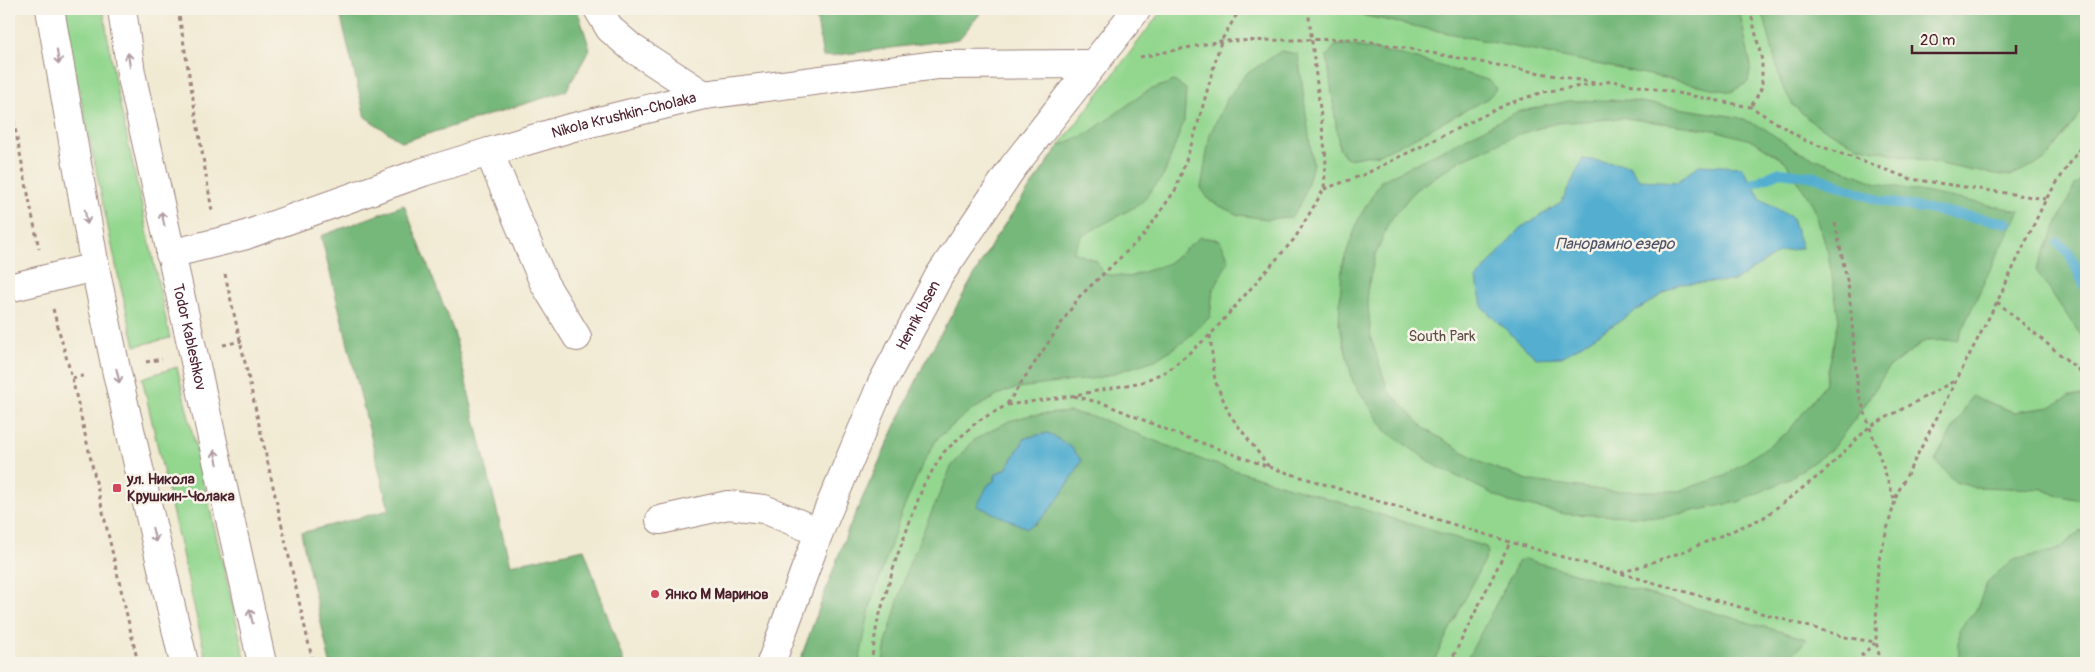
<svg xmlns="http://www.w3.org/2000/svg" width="2095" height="672" font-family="Pangolin,sans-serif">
  <rect width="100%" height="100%" fill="#f7f3e8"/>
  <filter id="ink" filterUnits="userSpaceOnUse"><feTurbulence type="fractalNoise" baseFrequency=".02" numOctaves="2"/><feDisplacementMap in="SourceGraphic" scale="10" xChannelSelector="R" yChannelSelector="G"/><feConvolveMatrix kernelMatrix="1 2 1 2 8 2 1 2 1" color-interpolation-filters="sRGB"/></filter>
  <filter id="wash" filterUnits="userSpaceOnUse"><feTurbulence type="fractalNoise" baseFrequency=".0096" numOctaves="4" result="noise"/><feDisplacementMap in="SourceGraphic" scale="20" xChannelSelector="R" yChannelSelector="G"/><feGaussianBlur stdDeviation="1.12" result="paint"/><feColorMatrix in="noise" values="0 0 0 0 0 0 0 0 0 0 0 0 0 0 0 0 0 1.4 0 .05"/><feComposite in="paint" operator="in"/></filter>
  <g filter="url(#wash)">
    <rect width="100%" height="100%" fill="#f1ead3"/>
    <path fill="#93d78f" stroke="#6e7b5d" d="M 65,9 L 103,9 L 115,81 L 170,338 L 135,346 L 120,284 L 68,37 Z
      M 1163,9 L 2086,9 L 2086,663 L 799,663 L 848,530 L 925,362 L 996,237 L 1059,146 Z
      M 177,367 L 246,663 L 207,663 L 142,378 Z"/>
    <path fill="#76b87a" stroke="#606c52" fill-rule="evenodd" d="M 339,9 L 577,9 L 590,49 L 566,91 L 402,142 L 365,117 Z
      M 815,9 L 984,9 L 959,39 L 823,57 Z
      M 1332,9 L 1739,9 L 1751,66 L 1748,82 L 1731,92 Z
      M 1762,9 L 2086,9 L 2086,106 L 2045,160 L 2010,176 L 1973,171 L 1857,146 L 1813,123 L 1793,105 L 1781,83 Z
      M 1345,44 L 1406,56 L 1491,81 L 1496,89 L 1488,98 L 1410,140 L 1379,154 L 1347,159 L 1339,148 L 1327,56 L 1335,46 Z
      M 1281,51 L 1298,54 L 1313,165 L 1303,199 L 1292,217 L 1267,219 L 1238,215 L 1210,201 L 1201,188 L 1210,134 L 1227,99 L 1245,75 Z
      M 1174,81 L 1186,89 L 1184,121 L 1164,175 L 1140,204 L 1082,236 L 1073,252 L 1097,261 L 1103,274 L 1129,277 L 1169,263 L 1200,237 L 1220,240 L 1229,260 L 1213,290 L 1210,317 L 1183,342 L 1155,360 L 1098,378 L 1018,388 L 1004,392 L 967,413 L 937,439 L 922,465 L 900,517 L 871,603 L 859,663 L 799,663 L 848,530 L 925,362 L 996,237 L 1059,146 L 1090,132 L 1147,91 Z
      M 1626,100 L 1737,117 L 1765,129 L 1796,151 L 1877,183 L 2020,211 L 1995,259 L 1957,340 L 1925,341 L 1889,367 L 1863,408 L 1831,450 L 1787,480 L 1738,502 L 1664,517 L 1565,514 L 1509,502 L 1438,467 L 1387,432 L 1353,382 L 1339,324 L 1342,265 L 1359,218 L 1381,181 L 1517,112 L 1569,101 ZM 1624,118 L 1714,130 L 1754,141 L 1785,161 L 1813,205 L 1828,253 L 1839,320 L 1825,385 L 1788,432 L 1725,476 L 1678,491 L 1610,491 L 1531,481 L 1484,464 L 1425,429 L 1388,390 L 1371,339 L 1367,291 L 1375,256 L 1389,222 L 1415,190 L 1461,160 L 1519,134 L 1557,123 Z
      M 2086,177 L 2086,343 L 2036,270 L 2075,185 Z
      M 404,205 L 454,332 L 510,565 L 584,549 L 624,663 L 330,663 L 301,533 L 389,510 L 321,236 Z
      M 1972,396 L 2014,412 L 2051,407 L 2069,396 L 2082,396 L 2086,401 L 2086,501 L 2055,495 L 2043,489 L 1973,487 L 1955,482 L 1935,460 Z
      M 1070,412 L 1098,418 L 1205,461 L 1486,547 L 1488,553 L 1433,663 L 883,663 L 886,643 L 908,567 L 951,467 L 974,440 L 1009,421 L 1031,415 ZM 1048,433 L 1071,447 L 1062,493 L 1035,525 L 988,485 L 994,481 L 996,474 L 1007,468 L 1025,438 Z
      M 2086,529 L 2086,663 L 1959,663 L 1959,630 L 1976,610 L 1988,581 L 2013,560 L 2057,550 L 2079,532 Z
      M 1525,559 L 1807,639 L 1795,652 L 1773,663 L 1465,663 L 1518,562 Z"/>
    <path fill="#52aed0" stroke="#4e667e" d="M 1583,159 L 1629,165 L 1639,180 L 1677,182 L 1699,165 L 1742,167 L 1761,199 L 1792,218 L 1802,248 L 1780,252 L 1735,281 L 1679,284 L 1562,357 L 1536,358 L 1483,308 L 1476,279 L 1520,228 L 1561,203 Z
      M 1048,433 L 1071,447 L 1082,461 C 1069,482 1050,518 1027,528 L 977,506 L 988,485 L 994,481 L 996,474 L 1007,468 L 1025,438 Z"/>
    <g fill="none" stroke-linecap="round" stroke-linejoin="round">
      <path stroke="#52aed0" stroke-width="10" d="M 1752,184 L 1780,172 L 1817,177 L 1881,201 L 2008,223
        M 2058,243 L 2069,253 L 2086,289"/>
    </g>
  </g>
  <g filter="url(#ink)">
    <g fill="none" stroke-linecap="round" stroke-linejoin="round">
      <defs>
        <g id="minor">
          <path d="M 598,9 L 610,29 L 632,48 L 704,95"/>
          <path d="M 489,152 L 544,283 L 577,337"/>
          <path id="s1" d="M 170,254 L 243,236 L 423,172 L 489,152 L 570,128 L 704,95 L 937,65 L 1093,64"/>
          <path d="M 9,288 L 95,267"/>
          <path d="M 660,520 L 728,505 L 764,509 L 819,532"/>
        </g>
        <g id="major">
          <path d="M 50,9 L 95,267 L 116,369 L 184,663"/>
          <path id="s2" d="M 122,9 L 131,73 L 262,663"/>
          <path id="s3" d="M 771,663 L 819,532 L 882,383 L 939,276 L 1013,167 L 1137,9"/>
        </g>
      </defs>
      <use href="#minor" stroke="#9e847f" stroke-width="30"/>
      <use href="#major" stroke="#9e847f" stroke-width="30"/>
      <path stroke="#9e847f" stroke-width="3" stroke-dasharray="4 4" stroke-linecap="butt" d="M 178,9 L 212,211
        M 1750,9 L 1762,61 L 1762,87 L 1751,107
        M 1140,57 L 1221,41 L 1355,39 L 1595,83
        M 9,98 L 39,249
        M 1324,189 L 1363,175 L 1507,104 L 1543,92 L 1613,81 L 1751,107 L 1806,141 L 1911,179 L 2046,199
        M 1835,223 L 1849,290 L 1858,392 L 1895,502
        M 225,274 L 313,663
        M 1997,302 L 2086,376
        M 53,309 L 72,378 L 138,663
        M 1210,335 L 1215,381 L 1230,415 L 1269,467
        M 223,345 L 242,341
        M 146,362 L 162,359
        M 72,378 L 87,375
        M 1074,396 L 1105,404 L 1177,434 L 1269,467 L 1510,542 L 1849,638 L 1876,642
        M 1007,404 L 1079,297 L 1144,235 L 1176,189 L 1195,134 L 1221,41 L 1240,9
        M 1621,573 L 1682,552 L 1763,518 L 1825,471 L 1869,427 L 1956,380
        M 871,663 L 877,624 L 896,559 L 924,484 L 944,452 L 978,421 L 1007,405 L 1071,396 L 1142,382 L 1169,370 L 1210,335 L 1295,238 L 1324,189 L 1326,159 L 1308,9
        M 1450,663 L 1510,542
        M 1857,663 L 1860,657 L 1875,643
        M 1881,663 L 1876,642 L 1877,579 L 1880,554 L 1897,494 L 1997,302 L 2046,199 L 2086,139"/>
      <use href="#minor" stroke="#fff" stroke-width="28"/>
      <use href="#major" stroke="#fff" stroke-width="28"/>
    </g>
    <defs><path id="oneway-shaft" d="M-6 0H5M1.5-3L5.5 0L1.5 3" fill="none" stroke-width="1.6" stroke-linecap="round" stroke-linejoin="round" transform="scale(1.25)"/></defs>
    <g stroke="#ae9aa0">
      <use href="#oneway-shaft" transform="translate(58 57) rotate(81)"/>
      <use href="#oneway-shaft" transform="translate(129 60) rotate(-98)"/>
      <use href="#oneway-shaft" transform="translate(86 217) rotate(80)"/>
      <use href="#oneway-shaft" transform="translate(163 219) rotate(-102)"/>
      <use href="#oneway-shaft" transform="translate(118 376) rotate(77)"/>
      <use href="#oneway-shaft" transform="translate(216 457) rotate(-103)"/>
      <use href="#oneway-shaft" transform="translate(154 535) rotate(77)"/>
      <use href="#oneway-shaft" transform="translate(251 616) rotate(-103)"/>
    </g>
  </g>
  <g fill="#d1495b" stroke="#f7f3e8" stroke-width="2">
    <rect x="112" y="483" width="10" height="10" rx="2.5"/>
    <circle cx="655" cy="594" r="5"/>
  </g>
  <g text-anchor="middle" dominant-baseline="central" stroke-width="5" stroke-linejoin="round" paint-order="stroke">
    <g font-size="15" fill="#4a1f2b" stroke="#f7f3e8">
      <text stroke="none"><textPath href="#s1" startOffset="475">Nikola Krushkin-Cholaka</textPath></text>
      <text stroke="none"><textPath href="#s3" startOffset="378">Henrik Ibsen</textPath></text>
      <text stroke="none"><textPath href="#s2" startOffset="335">Todor Kableshkov</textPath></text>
    </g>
    <g font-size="15" fill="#5c4d44" stroke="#f7f3e8">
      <text x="1442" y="336">South Park</text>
    </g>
    <g font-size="15" font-weight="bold" fill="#4a1f2b" stroke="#f7f3e8" text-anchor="start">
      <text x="127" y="479">ул. Никола<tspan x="127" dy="17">Крушкин-Чолака</tspan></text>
      <text x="665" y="594">Янко М Маринов</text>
    </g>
    <g font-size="16" font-style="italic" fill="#4d5165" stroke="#f7f3e8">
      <text x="1615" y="244">Панорамно езеро</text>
    </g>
  </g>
  <rect width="2095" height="672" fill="none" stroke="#f7f3e8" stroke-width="30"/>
  <path d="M1912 45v8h104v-8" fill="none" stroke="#4a1f2b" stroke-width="2.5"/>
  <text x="1920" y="45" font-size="15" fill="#4a1f2b" stroke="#f7f3e8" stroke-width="4" paint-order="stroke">20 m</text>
</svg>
